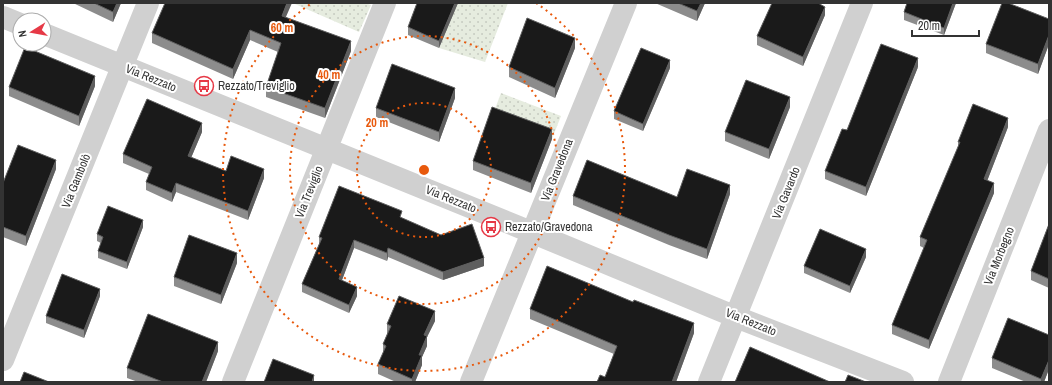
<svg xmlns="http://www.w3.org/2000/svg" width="1052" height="385" font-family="'Archivo Narrow',sans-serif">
  <defs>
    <pattern id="grass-dots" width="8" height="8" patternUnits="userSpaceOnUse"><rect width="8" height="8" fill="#e6ecdf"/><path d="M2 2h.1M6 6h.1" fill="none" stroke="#c6cbc0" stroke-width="1.8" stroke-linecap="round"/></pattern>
  </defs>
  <rect width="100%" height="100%" fill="#fff"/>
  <path fill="url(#grass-dots)" d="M 296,3 L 365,3 L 371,5 L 359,32 L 295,4 Z
    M 457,3 L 508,3 L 485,62 L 439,48 Z
    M 501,93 L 561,116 L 552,139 L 492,117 Z"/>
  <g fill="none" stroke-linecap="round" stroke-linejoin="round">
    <path stroke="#d0d0d0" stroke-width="22" d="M 3,17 L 20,24
      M 44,34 L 531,232 L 736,317 L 903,382
      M 3,360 L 148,3
      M 233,382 L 385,3
      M 471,382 L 626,3
      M 709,382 L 862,3
      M 949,382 L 1049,130"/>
  </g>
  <path fill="#8c8c8c" d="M 73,3 L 121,3 L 113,22 Z
    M 458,3 L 439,48 L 408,35 L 408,27 Z
    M 655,3 L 705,3 L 697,21 Z
    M 821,3 L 821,5 L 825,15 L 803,66 L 757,45 L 757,36 Z
    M 907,3 L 956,3 L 944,35 L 904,20 L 904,12 Z
    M 286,17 L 351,51 L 325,118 L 266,97 L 266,87 L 278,52 L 250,40 L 233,79 L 152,43 L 152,33 Z
    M 1049,19 L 1049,44 L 1038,74 L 986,53 L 986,44 Z
    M 575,48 L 555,98 L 509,77 L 509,67 Z
    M 918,67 L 866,196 L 825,179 L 825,171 Z
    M 670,68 L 643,131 L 614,119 L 614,111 Z
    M 95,86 L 79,126 L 9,96 L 9,87 Z
    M 455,98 L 439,142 L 376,117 L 376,108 Z
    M 790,107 L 769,159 L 725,141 L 725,132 Z
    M 1008,127 L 987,181 L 994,193 L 929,349 L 892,334 L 892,325 L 924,248 L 920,246 L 920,237 L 958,148 L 958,142 Z
    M 202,132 L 191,158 L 226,171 L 264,178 L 248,220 L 176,192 L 172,202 L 146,190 L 146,182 L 149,174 L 123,163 L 123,154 Z
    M 552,139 L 531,193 L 473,170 L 473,161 Z
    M 56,169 L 26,246 L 3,237 L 3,183 Z
    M 730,194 L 707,259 L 669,245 L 573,205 L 573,196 L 677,197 Z
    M 402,218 L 484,266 L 443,280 L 388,257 L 387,261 L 354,248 L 342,280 L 357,296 L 349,313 L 302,292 L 302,284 L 319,244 L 319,237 Z
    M 1049,224 L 1049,288 L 1031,280 L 1031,271 Z
    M 143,227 L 127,269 L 98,258 L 98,251 L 101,243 L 97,241 L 97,234 Z
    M 866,257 L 850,293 L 804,273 L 804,266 Z
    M 237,263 L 221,304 L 174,286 L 174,277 Z
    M 100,296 L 84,338 L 46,323 L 46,316 Z
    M 530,309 L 694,333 L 676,382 L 597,382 L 605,377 L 614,354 L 530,319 Z
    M 435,321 L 427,337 L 427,346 L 422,357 L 422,365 L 415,382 L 396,382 L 378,374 L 378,364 L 383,354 L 383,344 L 387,334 L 387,324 Z
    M 218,351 L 206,382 L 138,382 L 127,378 L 127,368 Z
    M 992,358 L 1049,369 L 1044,382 L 1026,382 L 992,368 Z"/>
  <path fill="#5f5f5f" d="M 117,3 L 121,3 L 113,22 L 113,12 Z
    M 287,3 L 292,3 L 282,26 L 282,16 Z
    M 455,3 L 458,3 L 439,48 L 439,41 Z
    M 701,3 L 705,3 L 697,21 L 697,11 Z
    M 953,3 L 956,3 L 944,35 L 944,28 Z
    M 825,7 L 825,15 L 803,66 L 803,57 Z
    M 250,30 L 250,40 L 233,79 L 233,69 Z
    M 1049,35 L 1049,44 L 1038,74 L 1038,64 Z
    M 575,38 L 575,48 L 555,98 L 555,88 Z
    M 351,41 L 351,51 L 325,118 L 325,108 Z
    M 918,58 L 918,67 L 866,196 L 866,187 Z
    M 670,60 L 670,68 L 643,131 L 643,124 Z
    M 95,76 L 95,86 L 79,126 L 79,116 Z
    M 455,88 L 455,98 L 439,142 L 439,132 Z
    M 790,97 L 790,107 L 769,159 L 769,149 Z
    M 1008,118 L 1008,127 L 984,189 L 984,179 Z
    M 202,123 L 202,132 L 188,165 L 188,156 Z
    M 552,129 L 552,139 L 531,193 L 531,183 Z
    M 56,160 L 56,169 L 26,246 L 26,236 Z
    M 264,169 L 264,178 L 248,220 L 248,211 Z
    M 176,183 L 176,192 L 172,202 L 172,193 Z
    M 994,183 L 994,193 L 929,349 L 929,340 Z
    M 730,185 L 730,194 L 707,259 L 707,249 Z
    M 143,220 L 143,227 L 127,269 L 127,262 Z
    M 354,240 L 354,248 L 339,288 L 339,279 Z
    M 388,248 L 388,257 L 387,261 L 387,253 Z
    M 866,249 L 866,257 L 850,293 L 850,286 Z
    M 237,253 L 237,263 L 221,304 L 221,295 Z
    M 484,258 L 484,266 L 443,280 L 443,272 Z
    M 357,287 L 357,296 L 349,313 L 349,305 Z
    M 100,289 L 100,296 L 84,338 L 84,330 Z
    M 435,311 L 435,321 L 427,337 L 427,346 L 422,357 L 422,365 L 415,382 L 412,382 L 412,379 L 424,335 Z
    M 694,323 L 694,333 L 676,382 L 672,382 Z
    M 218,342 L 218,351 L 206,382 L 202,382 Z
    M 1049,360 L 1049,369 L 1044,382 L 1041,382 L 1041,379 Z
    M 314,375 L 314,382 L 312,382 Z"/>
  <path fill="#1a1a1a" stroke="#5f5f5f" d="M 94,3 L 117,3 L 113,12 Z
    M 165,3 L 287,3 L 282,16 L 351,41 L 325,108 L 266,87 L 281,43 L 250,30 L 233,69 L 152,33 Z
    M 417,3 L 455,3 L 439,41 L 408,27 Z
    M 678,3 L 701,3 L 697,11 Z
    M 772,3 L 818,3 L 825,7 L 803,57 L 757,36 Z
    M 907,3 L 953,3 L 944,28 L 904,12 Z
    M 1002,3 L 1008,3 L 1049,19 L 1049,35 L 1038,64 L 986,44 Z
    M 527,18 L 575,38 L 555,88 L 509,67 Z
    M 881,44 L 918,58 L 866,187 L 825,171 L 842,129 L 847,130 Z
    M 25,47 L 95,76 L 79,116 L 9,87 Z
    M 641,48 L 670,60 L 643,124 L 614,111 Z
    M 392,64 L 455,88 L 439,132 L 376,108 Z
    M 746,80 L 790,97 L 769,149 L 725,132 Z
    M 147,99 L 202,123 L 188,156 L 226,171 L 231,156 L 264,169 L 248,211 L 176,183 L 172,193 L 146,182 L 152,167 L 123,154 Z
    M 973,104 L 1008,118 L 984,179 L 994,183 L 929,340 L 892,325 L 927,240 L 920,237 L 960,142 L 958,142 Z
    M 492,107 L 552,129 L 531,183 L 473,161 Z
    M 18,145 L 56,160 L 26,236 L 3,227 L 3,183 Z
    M 587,160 L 677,197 L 687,169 L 730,185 L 707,249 L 669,235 L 573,196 Z
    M 339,186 L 402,211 L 400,217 L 441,235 L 472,224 L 484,258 L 443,272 L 388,248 L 387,253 L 354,240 L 339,279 L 357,287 L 349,305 L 302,284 L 322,238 L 319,237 Z
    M 108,206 L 143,220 L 127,262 L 98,251 L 103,237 L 97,234 Z
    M 1049,224 L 1049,279 L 1031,271 Z
    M 820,229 L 866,249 L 850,286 L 804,266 Z
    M 189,235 L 237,253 L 221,295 L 174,277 Z
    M 547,266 L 633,302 L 634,300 L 694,323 L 672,382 L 597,382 L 600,375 L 605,377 L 617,346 L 530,309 Z
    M 62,274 L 100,289 L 84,330 L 46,316 Z
    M 399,296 L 435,311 L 424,335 L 427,336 L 419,355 L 422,355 L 412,379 L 378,364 L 386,346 L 383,344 L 391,326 L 387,324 Z
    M 148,314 L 218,342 L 202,382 L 163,382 L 127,368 Z
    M 1008,318 L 1049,335 L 1049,360 L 1041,379 L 992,358 Z
    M 750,347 L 830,382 L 735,382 Z
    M 273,359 L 314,375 L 312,382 L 264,382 Z
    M 24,372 L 49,382 L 20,382 Z
    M 848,375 L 866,382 L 845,382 Z"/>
  <g fill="none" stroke="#e8590c" stroke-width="2" stroke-dasharray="2 4">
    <circle cx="424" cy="170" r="67"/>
    <circle cx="424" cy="170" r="134"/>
    <path d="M536 3A201 201 0 1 1 312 3"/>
  </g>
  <defs>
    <symbol id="bus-ring" viewBox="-11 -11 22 22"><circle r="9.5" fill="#fff" stroke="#e63946" stroke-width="1.5"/><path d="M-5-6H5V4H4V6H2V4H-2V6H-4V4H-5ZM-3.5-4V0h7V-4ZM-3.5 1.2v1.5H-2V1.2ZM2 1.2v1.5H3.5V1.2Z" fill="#e63946"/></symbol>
  </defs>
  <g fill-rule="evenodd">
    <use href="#bus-ring" x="193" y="75" width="22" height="22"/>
    <use href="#bus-ring" x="480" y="216" width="22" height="22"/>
  </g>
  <g text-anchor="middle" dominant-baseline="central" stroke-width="4" stroke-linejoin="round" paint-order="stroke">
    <g font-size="12" fill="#333" stroke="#fff">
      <text transform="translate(151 78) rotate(22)">Via Rezzato</text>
      <text transform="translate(557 170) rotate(-68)">Via Gravedona</text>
      <text transform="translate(76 181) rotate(-68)">Via Gambolò</text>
      <text transform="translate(309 192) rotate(-68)">Via Treviglio</text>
      <text transform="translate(786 193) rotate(-68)">Via Gavardo</text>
      <text transform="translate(451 199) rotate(22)">Via Rezzato</text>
      <text transform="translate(999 256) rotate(-68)">Via Morbegno</text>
      <text transform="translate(751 322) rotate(22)">Via Rezzato</text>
    </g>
    <g font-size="12" fill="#333" stroke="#fff" text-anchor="start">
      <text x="218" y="86">Rezzato/Treviglio</text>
      <text x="505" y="227">Rezzato/Gravedona</text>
    </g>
  </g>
  <circle cx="424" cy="170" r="6" fill="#e8590c" stroke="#fff" stroke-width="2"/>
  <g font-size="12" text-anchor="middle" font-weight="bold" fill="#e8590c" stroke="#fff" stroke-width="4" stroke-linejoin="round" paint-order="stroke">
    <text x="282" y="32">60 m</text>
    <text x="329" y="79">40 m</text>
    <text x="377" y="127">20 m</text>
  </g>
  <rect width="1052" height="385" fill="none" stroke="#333333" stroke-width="8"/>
  <g transform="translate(32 32) rotate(259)"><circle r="19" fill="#ffffff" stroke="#adadad"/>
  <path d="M0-3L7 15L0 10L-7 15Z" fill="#e63946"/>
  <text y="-6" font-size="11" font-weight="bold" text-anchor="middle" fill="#333333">N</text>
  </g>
  <path d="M912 30v6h67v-6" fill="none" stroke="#333333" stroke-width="2"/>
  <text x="918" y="30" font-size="12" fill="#333333" stroke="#ffffff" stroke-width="3" paint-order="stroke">20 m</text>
</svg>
